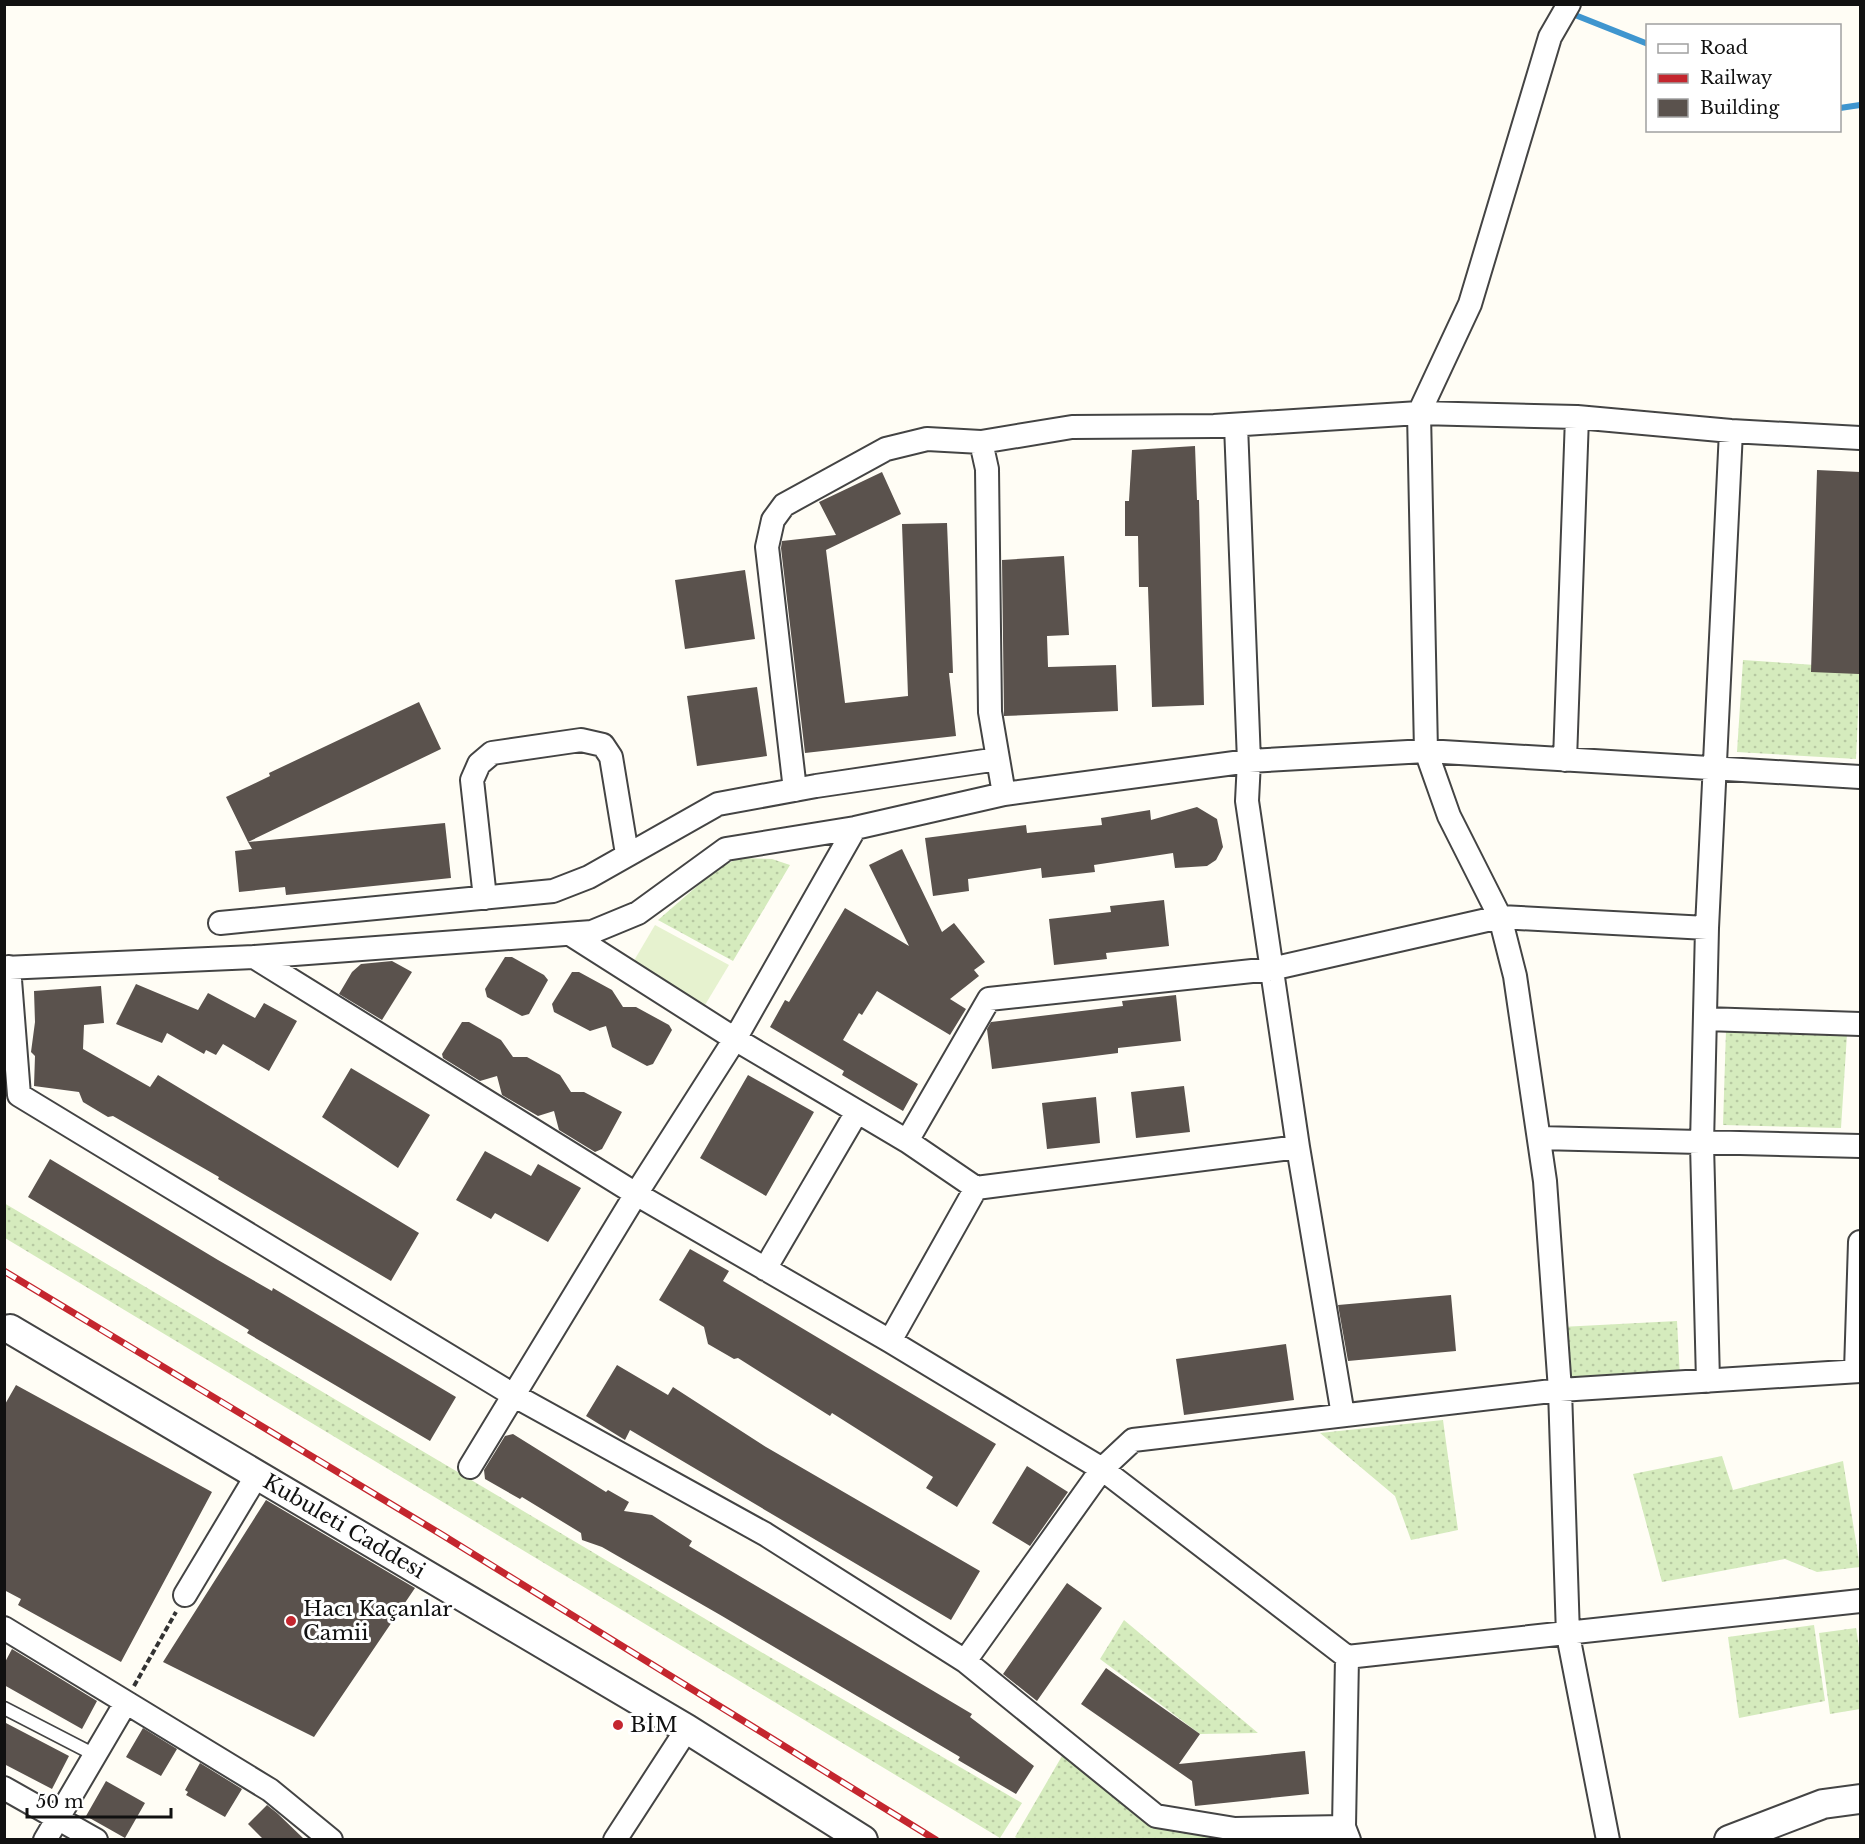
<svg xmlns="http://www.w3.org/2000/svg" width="1865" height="1844" font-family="'Libre Baskerville',serif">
  <defs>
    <pattern id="grass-dots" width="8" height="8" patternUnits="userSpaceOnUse" patternTransform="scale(1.5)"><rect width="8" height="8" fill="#d5ebbd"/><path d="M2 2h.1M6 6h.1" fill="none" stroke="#b6c8a1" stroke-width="1.8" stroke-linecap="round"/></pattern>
  </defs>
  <rect width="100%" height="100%" fill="#fffdf5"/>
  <path fill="url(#grass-dots)" d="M 1743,660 L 1860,668 L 1856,759 L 1737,752 Z
    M 739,858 L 772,859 L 790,865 L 733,961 L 658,920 L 717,869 Z
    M 1726,1030 L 1847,1034 L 1841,1128 L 1723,1125 Z
    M 4,1203 L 756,1649 L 1022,1803 L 1000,1838 L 5,1238 Z
    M 1677,1321 L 1680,1377 L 1564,1387 L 1561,1327 Z
    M 1443,1420 L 1458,1530 L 1411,1540 L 1395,1496 L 1320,1433 Z
    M 1722,1456 L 1733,1490 L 1843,1461 L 1860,1567 L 1817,1572 L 1785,1559 L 1662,1582 L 1633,1474 Z
    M 1124,1620 L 1258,1733 L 1200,1734 L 1100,1659 Z
    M 1814,1625 L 1825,1701 L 1739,1718 L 1728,1637 Z
    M 1856,1628 L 1860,1654 L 1860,1709 L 1830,1714 L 1819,1633 Z
    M 1062,1756 L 1222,1839 L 1020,1840 L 1015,1837 Z"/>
  <path fill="#e6f2cf" d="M 655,925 L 729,965 L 705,1005 L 632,964 Z"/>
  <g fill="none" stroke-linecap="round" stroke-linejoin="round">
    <path stroke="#3f96cf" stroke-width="6" d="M 1570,13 L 1648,44
      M 1840,108 L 1860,105"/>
  </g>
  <path fill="#5a524d" d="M 1195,446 L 1197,500 L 1199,500 L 1204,705 L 1152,707 L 1148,587 L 1139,587 L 1138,536 L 1125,536 L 1125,501 L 1129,501 L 1132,450 Z
    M 1817,470 L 1860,472 L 1859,674 L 1811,672 Z
    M 882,472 L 901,514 L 826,550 L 845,703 L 908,696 L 902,524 L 947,523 L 953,673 L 949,673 L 956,736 L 805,753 L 781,548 L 782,541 L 836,535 L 819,502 Z
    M 1064,556 L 1069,635 L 1047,636 L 1048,667 L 1116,665 L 1118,711 L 1004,716 L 1002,560 Z
    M 745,570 L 755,639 L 685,649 L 675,580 Z
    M 757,687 L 767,756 L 697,766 L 687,696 Z
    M 419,702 L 441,749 L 248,842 L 226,797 L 270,776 L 269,773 Z
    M 1197,807 L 1217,819 L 1223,847 L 1216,860 L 1207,866 L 1175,868 L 1173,853 L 1094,865 L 1095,872 L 1042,878 L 1041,868 L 968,879 L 969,891 L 933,896 L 925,838 L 1026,825 L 1027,833 L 1102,825 L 1101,818 L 1150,810 L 1151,820 Z
    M 445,823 L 451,878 L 286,895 L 285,887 L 239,892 L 235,851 L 252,849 L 248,842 Z
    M 902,849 L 942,932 L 954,923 L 985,962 L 974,970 L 979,976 L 950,999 L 966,1009 L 950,1035 L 877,991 L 862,1015 L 859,1013 L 843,1040 L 918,1084 L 903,1111 L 842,1075 L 844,1071 L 770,1027 L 785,1000 L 789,1002 L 845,908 L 909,946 L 869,865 Z
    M 1164,900 L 1169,946 L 1106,953 L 1107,959 L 1054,965 L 1049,919 L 1111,912 L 1110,906 Z
    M 505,957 L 512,957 L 544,975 L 548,980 L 529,1014 L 522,1016 L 487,997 L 485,989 Z
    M 392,961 L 412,972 L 382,1020 L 339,994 L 352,972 L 361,964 Z
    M 572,972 L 579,972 L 612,990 L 623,1007 L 636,1007 L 669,1025 L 672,1030 L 653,1064 L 647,1066 L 612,1047 L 606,1026 L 590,1031 L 554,1012 L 552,1004 Z
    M 136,984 L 198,1010 L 208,993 L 255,1018 L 264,1003 L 297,1021 L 269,1071 L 223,1044 L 216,1055 L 206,1050 L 204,1054 L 167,1033 L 162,1043 L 116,1024 Z
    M 101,986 L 104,1023 L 84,1025 L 83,1049 L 150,1087 L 158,1075 L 419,1233 L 391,1281 L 218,1179 L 219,1177 L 113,1116 L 108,1117 L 83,1102 L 79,1092 L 34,1086 L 35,1056 L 31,1052 L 35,1022 L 34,991 Z
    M 1176,995 L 1181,1041 L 1118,1048 L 1118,1053 L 992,1069 L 987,1029 L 991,1022 L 1123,1006 L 1122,1001 Z
    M 462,1022 L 469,1022 L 501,1040 L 513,1057 L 527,1057 L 560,1075 L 571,1092 L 584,1092 L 622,1112 L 602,1149 L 595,1152 L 559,1130 L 554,1111 L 538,1116 L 502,1095 L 497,1076 L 480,1081 L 443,1058 L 442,1054 Z
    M 351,1068 L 430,1115 L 398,1168 L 322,1117 Z
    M 748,1075 L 814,1112 L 766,1196 L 700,1158 Z
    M 1184,1086 L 1190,1132 L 1136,1138 L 1131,1092 Z
    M 1096,1097 L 1100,1143 L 1047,1149 L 1042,1103 Z
    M 485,1151 L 531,1176 L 538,1164 L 581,1188 L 548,1242 L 495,1213 L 491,1219 L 456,1200 Z
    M 50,1159 L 218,1260 L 272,1291 L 273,1288 L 456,1397 L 430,1441 L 247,1333 L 249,1330 L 28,1197 Z
    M 690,1249 L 729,1271 L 723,1281 L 996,1444 L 957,1507 L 926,1488 L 933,1477 L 832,1413 L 830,1416 L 738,1358 L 734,1359 L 708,1344 L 704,1327 L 659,1300 Z
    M 1451,1295 L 1456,1351 L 1348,1361 L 1338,1305 Z
    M 1286,1344 L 1294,1400 L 1184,1415 L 1176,1359 Z
    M 617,1365 L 668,1395 L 673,1387 L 766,1447 L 980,1571 L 951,1620 L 630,1430 L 625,1440 L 586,1416 Z
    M 16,1385 L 212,1492 L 121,1662 L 18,1605 L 21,1599 L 4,1590 L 4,1406 Z
    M 513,1434 L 606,1492 L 608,1490 L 629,1502 L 624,1511 L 652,1515 L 692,1541 L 689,1546 L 972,1714 L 970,1717 L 1034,1766 L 1016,1794 L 958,1760 L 960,1757 L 722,1616 L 602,1547 L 582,1540 L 581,1533 L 522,1497 L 520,1499 L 485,1479 L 484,1470 L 505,1436 Z
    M 1027,1466 L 1068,1492 L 1030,1546 L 992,1523 Z
    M 266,1500 L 415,1588 L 314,1737 L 163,1662 Z
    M 1067,1583 L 1102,1608 L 1037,1701 L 1003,1674 Z
    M 12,1649 L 97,1701 L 82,1729 L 4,1685 L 4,1664 Z
    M 1106,1668 L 1200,1734 L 1179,1764 L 1305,1751 L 1309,1794 L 1195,1806 L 1192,1781 L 1081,1704 Z
    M 4,1722 L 69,1756 L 52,1789 L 4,1764 Z
    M 143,1728 L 177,1749 L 161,1776 L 126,1757 Z
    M 200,1763 L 242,1789 L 225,1817 L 186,1795 L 188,1792 L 185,1790 Z
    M 106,1781 L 145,1803 L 125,1838 L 86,1816 Z
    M 267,1805 L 277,1813 L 304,1839 L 263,1839 L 248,1824 Z"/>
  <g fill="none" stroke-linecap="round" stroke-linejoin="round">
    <defs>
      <path id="service" d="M 4,1708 L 95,1755"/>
      <path id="minor" d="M 1569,4 L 1550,37 L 1470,304 L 1419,413 L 1426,751 L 1449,816 L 1500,917 L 1515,976 L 1545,1181 L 1560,1390 L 1568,1635 L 1608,1840
        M 1236,425 L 1249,761 L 1247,801 L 1298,1147 L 1343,1415
        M 981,442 L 987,469 L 990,712 L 1004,794
        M 1565,760 L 1577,417
        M 795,790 L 767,547 L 773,520 L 784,505 L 886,449 L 927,439 L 981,442 L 1072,427 L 1214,426 L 1419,413 L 1577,417 L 1731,431 L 1860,438
        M 485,898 L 472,780 L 479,764 L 492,753 L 581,740 L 603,745 L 611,757 L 627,854
        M 220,923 L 553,891 L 589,877 L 718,804 L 816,786 L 998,759
        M 570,934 L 735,1039 L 907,1141 L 976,1188
        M 254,957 L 592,932 L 638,913 L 726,849 L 855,828 L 1004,794 L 1249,761 L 1426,751 L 1860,777
        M 9,967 L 19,1095 L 515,1396 L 765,1534 L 965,1661 L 1102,1469 L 1133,1440 L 1560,1390 L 1860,1371
        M 4,968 L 254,957 L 636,1194 L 890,1341 L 1102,1469 L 1347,1657
        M 1705,1019 L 1860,1024
        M 1539,1138 L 1860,1146
        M 907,1141 L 989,999 L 1271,969 L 1500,917 L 1707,928
        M 765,1269 L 857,1112
        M 890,1341 L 976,1188 L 1298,1147
        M 1856,1371 L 1860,1242
        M 1708,1381 L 1702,1144 L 1707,928 L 1731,431
        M 470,1467 L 636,1194 L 735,1039 L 855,828
        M 185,1595 L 257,1475
        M 4,1628 L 270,1790 L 331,1840
        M 965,1661 L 1156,1816 L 1235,1829 L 1344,1827
        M 4,1788 L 96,1840
        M 45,1840 L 125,1704
        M 615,1840 L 687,1729
        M 1349,1840 L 1344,1827 L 1347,1657 L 1860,1601"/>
      <g id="tertiary">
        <path id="s1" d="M 10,1329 L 687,1729 L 863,1840"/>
        <path d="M 1729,1840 L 1823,1804 L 1860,1799"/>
      </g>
    </defs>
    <use href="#service" stroke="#444" stroke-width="15"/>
    <use href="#minor" stroke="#444" stroke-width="26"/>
    <use href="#tertiary" stroke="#444" stroke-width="32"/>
    <path stroke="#333" stroke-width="4" stroke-dasharray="6 3" stroke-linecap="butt" d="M 134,1686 L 176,1612"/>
    <use href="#service" stroke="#fff" stroke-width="12"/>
    <use href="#minor" stroke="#fff" stroke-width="22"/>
    <use href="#tertiary" stroke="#fff" stroke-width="28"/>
    <defs>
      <path id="rail" d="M 4,1271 L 444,1536 L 936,1840"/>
    </defs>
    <use href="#rail" stroke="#c4262e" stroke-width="7"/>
    <use href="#rail" stroke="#fff" stroke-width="4.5" stroke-dasharray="14" stroke-linecap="butt"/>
  </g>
  <g fill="#c4262e" stroke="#fff" stroke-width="2">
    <circle cx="291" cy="1621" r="6"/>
    <circle cx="618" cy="1725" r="6"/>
  </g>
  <g text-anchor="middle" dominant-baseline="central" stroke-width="6" stroke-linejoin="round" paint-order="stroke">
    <g font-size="21" fill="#111" stroke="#fff">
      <text stroke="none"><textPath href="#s1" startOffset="388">Kubuleti Caddesi</textPath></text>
    </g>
    <g font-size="21" fill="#111" stroke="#fff" text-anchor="start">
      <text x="303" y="1609">Hacı Kaçanlar<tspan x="303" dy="24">Camii</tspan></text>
      <text x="630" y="1725">BİM</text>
    </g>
  </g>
  <rect width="1865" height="1844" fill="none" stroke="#111111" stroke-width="12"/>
  <rect x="1646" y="24" width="195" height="108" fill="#ffffff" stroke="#a0a0a0" stroke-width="1.5"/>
  <rect x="1658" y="44" width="30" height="9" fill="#ffffff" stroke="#a0a0a0" stroke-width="1.5"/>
  <text x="1700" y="54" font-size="18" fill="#111111">Road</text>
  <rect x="1658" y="74" width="30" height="9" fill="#c4262e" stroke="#a0a0a0" stroke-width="1.5"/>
  <text x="1700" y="84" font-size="18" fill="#111111">Railway</text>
  <rect x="1658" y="99" width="30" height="18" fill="#5a524d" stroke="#a0a0a0" stroke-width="1.5"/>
  <text x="1700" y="114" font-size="18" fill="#111111">Building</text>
  <path d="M27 1808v9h144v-9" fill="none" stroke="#111111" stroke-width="3"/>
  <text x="36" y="1808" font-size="18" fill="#111111" stroke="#ffffff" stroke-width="4.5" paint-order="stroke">50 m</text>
</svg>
